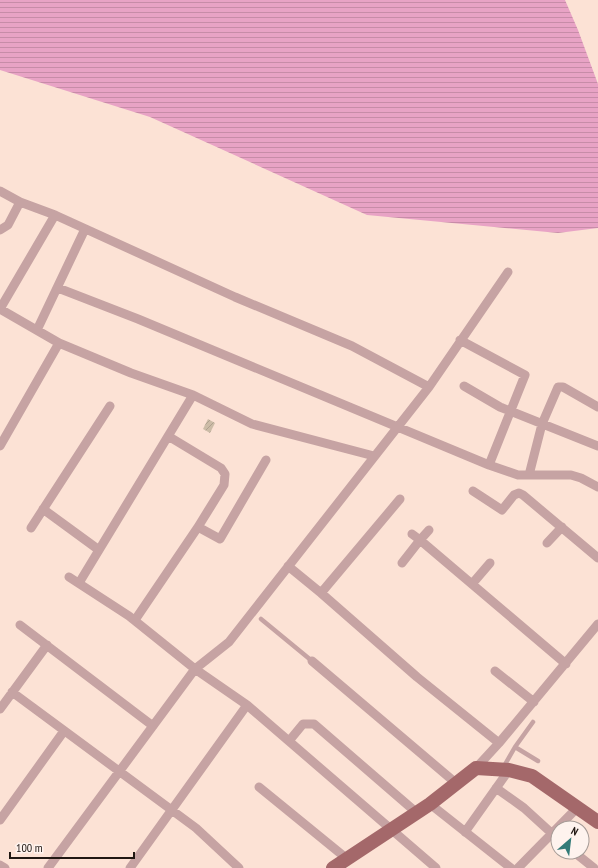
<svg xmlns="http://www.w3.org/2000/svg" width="598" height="868" font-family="'PT Sans Narrow',sans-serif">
  <defs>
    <pattern id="water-rules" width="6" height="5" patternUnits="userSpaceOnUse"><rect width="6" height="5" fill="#e8a3c5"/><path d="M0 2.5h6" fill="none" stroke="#c78ca8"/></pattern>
    <pattern id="building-hatch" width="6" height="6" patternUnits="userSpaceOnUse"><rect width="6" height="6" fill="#ccbca7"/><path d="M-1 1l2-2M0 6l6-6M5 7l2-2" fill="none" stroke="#afa18f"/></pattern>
  </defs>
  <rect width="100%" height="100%" fill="#fce2d5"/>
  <path fill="url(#water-rules)" d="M 0,0 L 565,0 L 578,30 L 598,84 L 598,228 L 558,233 L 367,215 L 150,117 L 0,70 Z"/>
  <path fill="url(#building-hatch)" d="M 208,419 L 215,423 L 210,433 L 203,429 Z"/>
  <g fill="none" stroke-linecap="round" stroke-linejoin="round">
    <path stroke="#c6a3a3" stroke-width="4.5" d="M 261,619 L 312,661
      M 533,722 L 515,747 L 538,761
      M 503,768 L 515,747"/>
    <path stroke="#c6a3a3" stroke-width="9" d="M 0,191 L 20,202 L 55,215 L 235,297 L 352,346 L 429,387
      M 0,230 L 8,225 L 20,202
      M 58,288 L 138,319 L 489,465 L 518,475 L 571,475 L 581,478 L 598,487
      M 0,309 L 59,343 L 131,373 L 193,395 L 252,424 L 374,456
      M 0,309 L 55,215
      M 37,330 L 85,229
      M 460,340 L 525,375 L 489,465
      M 464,386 L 500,407 L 598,446
      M 0,446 L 59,343
      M 529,475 L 542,424 L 558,387 L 563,387 L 598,407
      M 473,491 L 502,510 L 514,495 L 519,493 L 523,495 L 598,558
      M 43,509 L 99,550
      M 198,527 L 220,539 L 266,460
      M 31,528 L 110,406
      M 412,534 L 420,540 L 429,530
      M 547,543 L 562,527
      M 402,563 L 420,540 L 566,664
      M 288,566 L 321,593 L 417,677 L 499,743 L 476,768
      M 69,577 L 129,616 L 195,669 L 247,705 L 436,868
      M 79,583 L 193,395
      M 472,584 L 490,563
      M 321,593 L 400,499
      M 135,620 L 198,527 L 224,485 L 225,474 L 221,468 L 168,436
      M 20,625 L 153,726
      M 312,661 L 457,784
      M 495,671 L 534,702
      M 12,692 L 196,828 L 239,868
      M 0,709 L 47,645
      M 289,741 L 303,724 L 314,724 L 417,813
      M 499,743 L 598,624
      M 259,787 L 346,858
      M 496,788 L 524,808 L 558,839
      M 430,804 L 511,868
      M 0,820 L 64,731
      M 465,832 L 509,770
      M 574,852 L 594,868
      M 0,865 L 5,868
      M 48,868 L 195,669 L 229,642 L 429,387 L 508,272
      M 130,868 L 247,705
      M 518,868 L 577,808"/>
    <path stroke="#a4686a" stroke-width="14" d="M 333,868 L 430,804 L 476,768 L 509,770 L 532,776 L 598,822"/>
  </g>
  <g transform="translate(570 840) rotate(28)"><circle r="19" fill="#fef3ee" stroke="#a59b96"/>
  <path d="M0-3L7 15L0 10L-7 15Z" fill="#327b78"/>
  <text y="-6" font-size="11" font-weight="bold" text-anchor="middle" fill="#201712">N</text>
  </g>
  <path d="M10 852v6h124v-6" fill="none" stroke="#201712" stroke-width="2"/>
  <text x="16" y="852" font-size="12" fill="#201712" stroke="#fef3ee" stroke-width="3" paint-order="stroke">100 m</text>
</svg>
